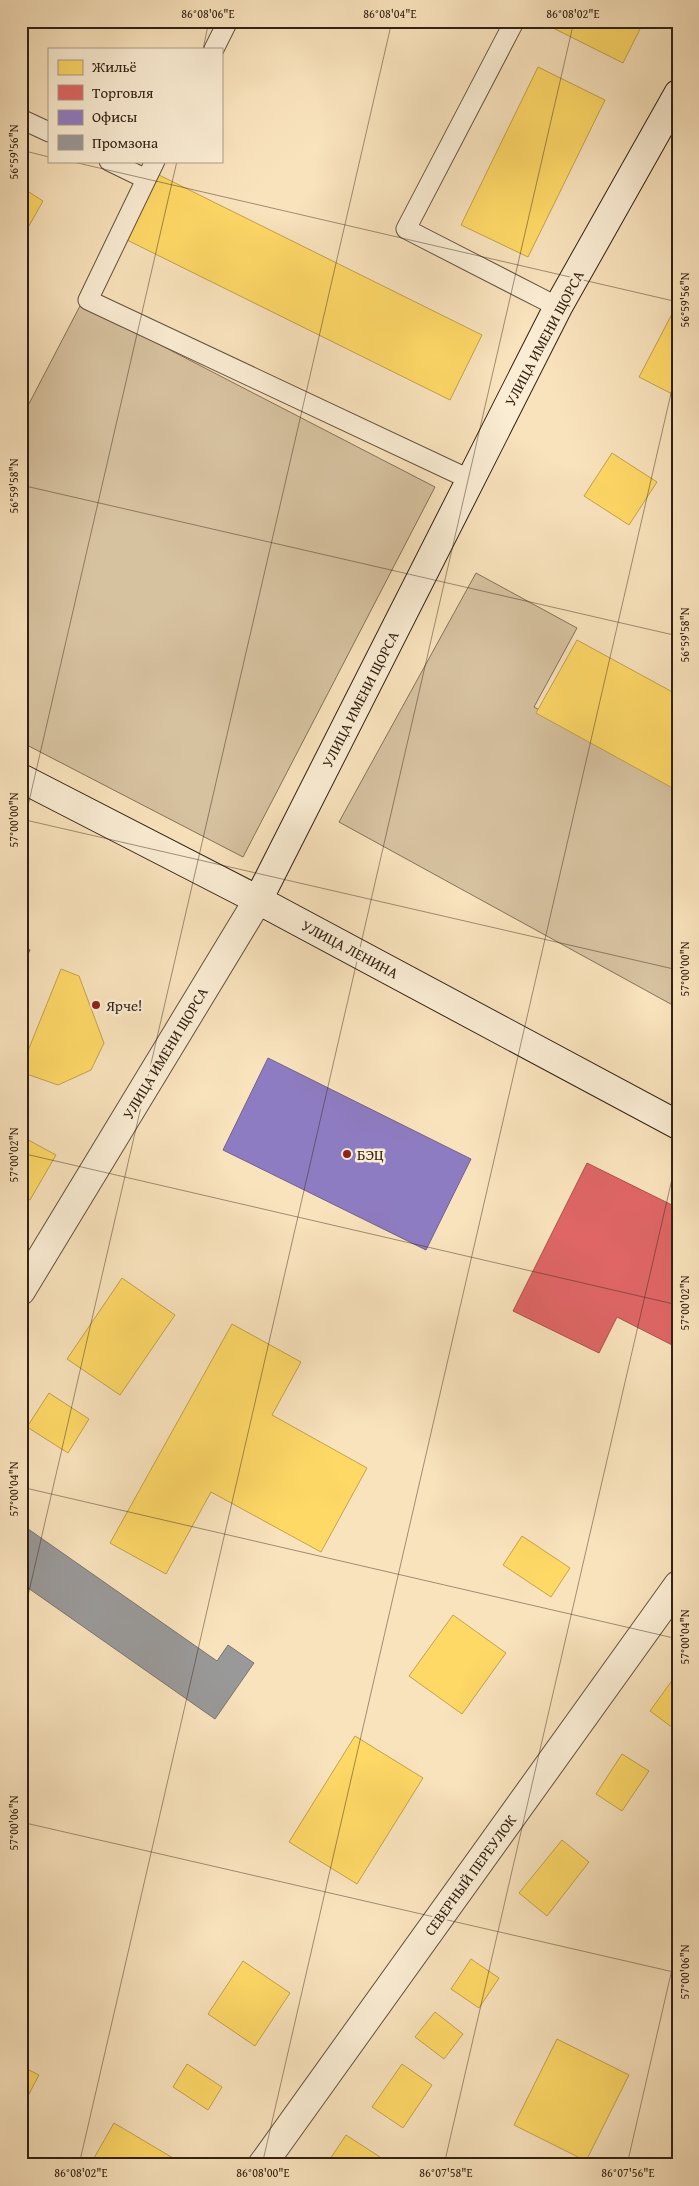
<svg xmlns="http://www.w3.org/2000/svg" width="699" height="2186" font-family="'Gentium Book Plus',serif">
  <rect width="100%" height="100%" fill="#f9e3bd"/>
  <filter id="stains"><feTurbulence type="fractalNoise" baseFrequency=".004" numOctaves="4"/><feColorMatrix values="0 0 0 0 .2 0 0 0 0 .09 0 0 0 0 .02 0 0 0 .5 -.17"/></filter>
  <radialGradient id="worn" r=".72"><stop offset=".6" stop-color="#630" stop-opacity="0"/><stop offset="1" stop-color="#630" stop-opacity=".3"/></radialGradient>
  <path fill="#d7c2a0" stroke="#84725a" d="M 81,304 L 435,487 L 243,857 L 21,742 L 21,419 Z
    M 476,573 L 577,628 L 534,707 L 678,786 L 678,1008 L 339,822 Z"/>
  <path fill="#ffd966" stroke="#c2a24d" d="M 539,21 L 644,21 L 623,63 Z
    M 538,67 L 605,100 L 528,257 L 461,225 Z
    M 155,173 L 482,335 L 450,400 L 123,238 Z
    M 21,187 L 43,201 L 21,240 Z
    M 673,312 L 678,314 L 678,397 L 639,377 Z
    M 612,453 L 657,482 L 629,525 L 584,496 Z
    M 577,640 L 678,695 L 678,791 L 536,713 Z
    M 61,969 L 79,976 L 104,1043 L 91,1070 L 58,1085 L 21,1072 L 21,1068 Z
    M 21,1136 L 56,1155 L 30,1200 L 21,1195 Z
    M 122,1278 L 175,1315 L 120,1395 L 67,1359 Z
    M 232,1324 L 301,1362 L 272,1415 L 367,1468 L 321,1552 L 211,1492 L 166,1574 L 110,1543 Z
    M 49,1393 L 89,1419 L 68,1453 L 27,1427 Z
    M 522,1536 L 570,1568 L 551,1597 L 503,1565 Z
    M 453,1615 L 506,1653 L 462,1714 L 409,1676 Z
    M 676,1675 L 678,1677 L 678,1721 L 673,1728 L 650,1711 Z
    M 355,1736 L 423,1778 L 357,1884 L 289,1842 Z
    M 622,1754 L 649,1771 L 622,1811 L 596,1794 Z
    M 562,1840 L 589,1862 L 547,1916 L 519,1893 Z
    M 471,1959 L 499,1978 L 479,2008 L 451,1989 Z
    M 243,1961 L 290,1993 L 255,2046 L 208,2014 Z
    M 435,2012 L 463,2034 L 444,2059 L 415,2037 Z
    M 557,2039 L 629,2075 L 586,2161 L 514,2125 Z
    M 187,2064 L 222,2087 L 208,2110 L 173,2087 Z
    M 402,2064 L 432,2085 L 403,2128 L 372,2107 Z
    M 21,2066 L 39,2075 L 21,2109 Z
    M 114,2123 L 173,2158 L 169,2165 L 90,2165 Z
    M 346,2135 L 380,2157 L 375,2165 L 326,2165 Z"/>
  <path fill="#e06666" stroke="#ac514d" d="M 21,945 L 30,950 L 21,968 Z
    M 587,1163 L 678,1208 L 678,1348 L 617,1317 L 599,1353 L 513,1311 Z"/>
  <path fill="#8e7cc3" stroke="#72618e" d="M 268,1058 L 471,1159 L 426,1250 L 223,1150 Z"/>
  <path fill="#999" stroke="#7a7571" d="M 21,1524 L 217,1661 L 228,1645 L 254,1663 L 215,1719 L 21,1583 Z"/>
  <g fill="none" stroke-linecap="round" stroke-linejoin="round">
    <defs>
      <path id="lane" d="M 508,21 L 513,24 L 406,229 L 558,307
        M 214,49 L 228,21
        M 21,119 L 49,132
        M 109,161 L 146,179
        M 155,161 L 88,300 L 471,480"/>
      <path id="street" d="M 21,1291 L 258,900
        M 262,2165 L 678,1585"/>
      <path id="secondary" d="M 21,778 L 258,900 L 678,1125
        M 258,900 L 558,307 L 678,94"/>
    </defs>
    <use href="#lane" stroke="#64523e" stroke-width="21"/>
    <use href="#street" stroke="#64523e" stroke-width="30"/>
    <use href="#secondary" stroke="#322113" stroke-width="30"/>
    <use href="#lane" stroke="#fbedd4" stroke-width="19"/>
    <use href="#street" stroke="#fbedd4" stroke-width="28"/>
    <use href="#secondary" stroke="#fbedd4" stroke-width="28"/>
  </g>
  <path fill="none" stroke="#322113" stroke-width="1" stroke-opacity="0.45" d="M 21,46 L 27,21M 203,49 L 209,21M 21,150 L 49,157M 69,161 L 678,302M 21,485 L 678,636M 21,819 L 678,970M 21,836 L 177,161M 21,1153 L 678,1305M 21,1487 L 678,1639M 21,1626 L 392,21M 21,1822 L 678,1973M 21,2156 L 60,2165M 79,2165 L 574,21M 262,2165 L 678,363M 444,2165 L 678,1153M 627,2165 L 678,1943"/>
  <g fill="#8f2418" stroke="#fbedd4" stroke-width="2">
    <circle cx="96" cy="1005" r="5"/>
    <circle cx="347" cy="1154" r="5"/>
  </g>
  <g text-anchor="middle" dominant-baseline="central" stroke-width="5" stroke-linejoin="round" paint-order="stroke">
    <g font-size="15" fill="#322113" stroke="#fbedd4">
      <text transform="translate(544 338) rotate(-62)">УЛИЦА ИМЕНИ ЩОРСА</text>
      <text transform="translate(360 699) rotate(-63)">УЛИЦА ИМЕНИ ЩОРСА</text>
      <text transform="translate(350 949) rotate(28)">УЛИЦА ЛЕНИНА</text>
      <text transform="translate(165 1053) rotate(-59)">УЛИЦА ИМЕНИ ЩОРСА</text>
      <text transform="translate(470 1875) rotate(-54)">СЕВЕРНЫЙ ПЕРЕУЛОК</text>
    </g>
    <g font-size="15" fill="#322113" stroke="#fbedd4" text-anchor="start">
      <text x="106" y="1005">Ярче!</text>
      <text x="357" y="1154">БЭЦ</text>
    </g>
  </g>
  <rect width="699" height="2186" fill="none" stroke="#f9e3bd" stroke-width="55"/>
  <rect x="48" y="48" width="175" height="115" fill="#fbedd4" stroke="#ab9b87"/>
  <rect x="58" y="60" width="25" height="15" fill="#ffd966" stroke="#ab9b87"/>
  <text x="92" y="72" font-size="15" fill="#322113">Жильё</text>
  <rect x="58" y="85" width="25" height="15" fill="#e06666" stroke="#ab9b87"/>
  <text x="92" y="98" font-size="15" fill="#322113">Торговля</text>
  <rect x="58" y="110" width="25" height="15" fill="#8e7cc3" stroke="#ab9b87"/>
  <text x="92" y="122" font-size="15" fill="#322113">Офисы</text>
  <rect x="58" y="135" width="25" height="15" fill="#999999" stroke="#ab9b87"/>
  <text x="92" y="148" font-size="15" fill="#322113">Промзона</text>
  <rect x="28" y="28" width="644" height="2130" fill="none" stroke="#322113" stroke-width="2"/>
  <g font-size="12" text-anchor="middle" fill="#322113">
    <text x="208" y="18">86°08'06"E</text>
    <text x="390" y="18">86°08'04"E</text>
    <text x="573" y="18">86°08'02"E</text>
    <text transform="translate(14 152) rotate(-90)" y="4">56°59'56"N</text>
    <text transform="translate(685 300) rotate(-90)" y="4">56°59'56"N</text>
    <text transform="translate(14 486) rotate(-90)" y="4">56°59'58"N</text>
    <text transform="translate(685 635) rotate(-90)" y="4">56°59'58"N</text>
    <text transform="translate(14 820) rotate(-90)" y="4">57°00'00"N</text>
    <text transform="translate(685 969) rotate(-90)" y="4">57°00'00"N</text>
    <text transform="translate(14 1155) rotate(-90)" y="4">57°00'02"N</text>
    <text transform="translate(685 1303) rotate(-90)" y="4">57°00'02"N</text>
    <text transform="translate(14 1489) rotate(-90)" y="4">57°00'04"N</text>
    <text transform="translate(685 1637) rotate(-90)" y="4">57°00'04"N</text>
    <text transform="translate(14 1823) rotate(-90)" y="4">57°00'06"N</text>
    <text transform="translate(685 1972) rotate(-90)" y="4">57°00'06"N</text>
    <text x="81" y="2177">86°08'02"E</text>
    <text x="263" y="2177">86°08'00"E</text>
    <text x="446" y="2177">86°07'58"E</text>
    <text x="628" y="2177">86°07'56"E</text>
  </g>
  <rect width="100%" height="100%" filter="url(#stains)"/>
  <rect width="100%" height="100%" fill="url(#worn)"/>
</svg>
